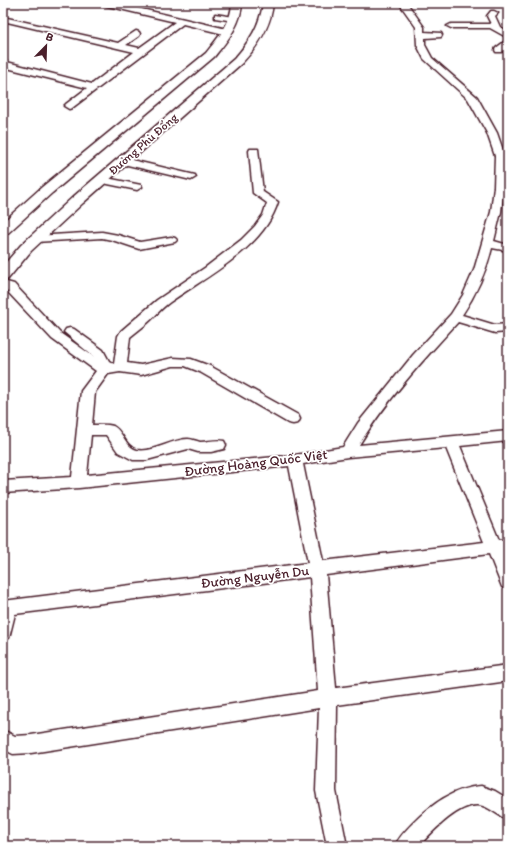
<svg xmlns="http://www.w3.org/2000/svg" width="511" height="849" font-family="Itim,sans-serif">
  <rect width="100%" height="100%" fill="#fff"/>
  <filter id="ink" filterUnits="userSpaceOnUse"><feTurbulence type="fractalNoise" baseFrequency=".025" numOctaves="2"/><feDisplacementMap in="SourceGraphic" scale="8" xChannelSelector="R" yChannelSelector="G"/><feConvolveMatrix kernelMatrix="1 2 1 2 8 2 1 2 1" color-interpolation-filters="sRGB"/></filter>
  <g filter="url(#ink)">
    <g fill="none" stroke-linecap="round" stroke-linejoin="round">
      <defs>
        <path id="minor" d="M 102,3 L 116,3 L 231,30 L 232,32 L 228,35 L 183,24 L 72,108 L 69,109 L 64,106 L 66,104 L 87,88 L 3,67 L 3,61 L 92,84 L 134,52 L 3,21 L 3,17 L 118,43 L 136,31 L 139,32 L 140,34 L 139,36 L 126,45 L 139,48 L 175,22 L 103,5 Z
          M 399,3 L 407,3 L 424,27 L 424,32 L 441,33 L 442,35 L 441,37 L 425,38 L 425,45 L 432,58 L 477,97 L 497,133 L 505,156 L 504,187 L 501,212 L 494,241 L 508,245 L 508,251 L 492,248 C 486,272 476,294 462,315 L 495,325 L 508,324 L 508,332 L 495,333 L 458,322 C 424,359 385,402 359,445 L 508,431 L 508,441 L 460,446 L 499,540 L 508,539 L 508,551 L 504,552 L 508,562 L 508,589 L 502,587 L 489,554 L 326,575 L 336,688 L 508,665 L 508,681 L 337,705 L 336,791 L 347,846 L 327,846 L 316,791 L 319,708 L 31,753 L 13,754 L 3,749 L 3,730 L 15,736 L 31,735 L 318,691 L 310,577 L 15,614 L 9,638 L 3,641 L 3,601 L 308,563 L 289,466 L 79,488 L 3,493 L 3,481 L 72,477 L 81,391 L 96,371 L 52,339 L 6,290 L 3,289 L 3,281 L 14,284 L 60,333 L 94,357 L 64,332 L 66,329 L 70,328 L 74,329 L 103,350 L 109,361 L 114,364 L 118,336 L 121,331 L 157,300 L 206,267 L 241,240 L 255,226 L 263,215 L 267,203 L 253,193 L 249,151 L 250,149 L 258,149 L 263,192 L 278,202 C 264,248 207,276 170,302 C 160,309 154,318 145,325 C 140,329 135,333 130,337 L 127,363 L 141,365 L 173,358 L 191,359 L 210,366 L 298,415 L 300,419 L 298,423 L 293,424 L 288,423 L 200,372 L 185,366 L 173,366 L 141,375 L 120,372 L 108,374 L 95,392 L 92,425 C 98,425 107,424 113,426 C 123,431 125,447 137,450 C 153,453 172,439 188,439 C 192,439 196,441 200,442 C 208,442 216,439 224,441 L 226,445 L 224,449 L 211,452 L 198,452 L 188,449 L 147,460 L 133,460 L 118,452 L 106,435 L 91,435 L 87,475 L 295,455 L 343,447 L 358,423 L 413,355 L 451,314 L 463,295 L 474,270 L 479,253 L 491,212 L 494,187 L 495,156 L 487,133 L 468,99 L 424,59 L 417,45 L 416,27 ZM 446,448 L 484,542 L 323,561 L 303,464 L 348,457 Z
          M 491,11 L 494,11 L 498,13 L 495,16 L 500,27 L 508,31 L 508,38 L 490,28 L 451,28 L 447,26 L 451,24 L 491,24 L 487,16 Z
          M 215,14 L 234,17 L 238,19 L 234,21 L 215,18 Z
          M 508,39 L 508,46 L 502,52 L 496,52 L 495,50 L 496,48 Z
          M 123,158 L 195,175 L 196,177 L 191,180 L 119,163 L 118,161 L 119,159 Z
          M 102,177 L 141,185 L 142,187 L 137,190 L 98,182 L 97,180 L 98,178 Z
          M 102,232 L 118,235 L 140,242 L 171,237 L 175,238 L 177,240 L 175,242 L 139,249 L 112,240 L 102,238 L 35,242 L 31,241 L 29,239 L 31,237 L 35,236 Z
          M 481,786 L 495,791 L 508,799 L 508,820 C 499,816 492,809 483,806 C 462,799 431,833 419,846 L 395,846 C 399,837 405,831 412,824 C 431,805 453,788 481,786 Z"/>
        <path id="major" d="M 232,3 L 242,3 C 241,25 227,41 214,57 L 52,193 L 8,233 L 3,234 L 3,222 L 42,187 L 206,53 C 219,37 231,23 232,3 Z
          M 263,3 L 273,3 C 271,27 258,46 242,63 L 83,203 L 31,251 L 8,279 L 3,281 L 3,266 L 21,245 L 73,197 L 234,59 C 249,42 260,26 263,3 Z"/>
      </defs>
      <use href="#minor" stroke="#4a1f2b" stroke-width="3"/>
      <use href="#major" stroke="#4a1f2b" stroke-width="3"/>
      <use href="#minor" fill="#fff" fill-rule="evenodd"/>
      <use href="#major" fill="#fff" fill-rule="evenodd"/>
    </g>
  </g>
  <g text-anchor="middle" dominant-baseline="central" stroke-width="3.5" stroke-linejoin="round" paint-order="stroke">
    <g font-size="12" fill="#4a1f2b" stroke="#fff">
      <text transform="translate(143 144) rotate(-41)">Đường Phù Đổng</text>
    </g>
    <g font-size="14" fill="#4a1f2b" stroke="#fff">
      <text transform="translate(256 463) rotate(-7)">Đường Hoàng Quốc Việt</text>
      <text transform="translate(255 577) rotate(-7)">Đường Nguyễn Du</text>
    </g>
  </g>
  <rect width="511" height="849" fill="none" stroke="#fff" stroke-width="16"/>
  <rect x="8" y="8" width="495" height="833" fill="none" stroke="#4a1f2b" stroke-width="1.5" filter="url(#ink)"/>
  <g transform="translate(46 46) rotate(23)" stroke="#ffffff" stroke-width="3" paint-order="stroke">
  <path d="M0-3L7 15L0 10L-7 15Z" fill="#4a1f2b"/>
  <text y="-6" font-size="11" font-weight="bold" text-anchor="middle" fill="#4a1f2b">B</text>
  </g>
</svg>
